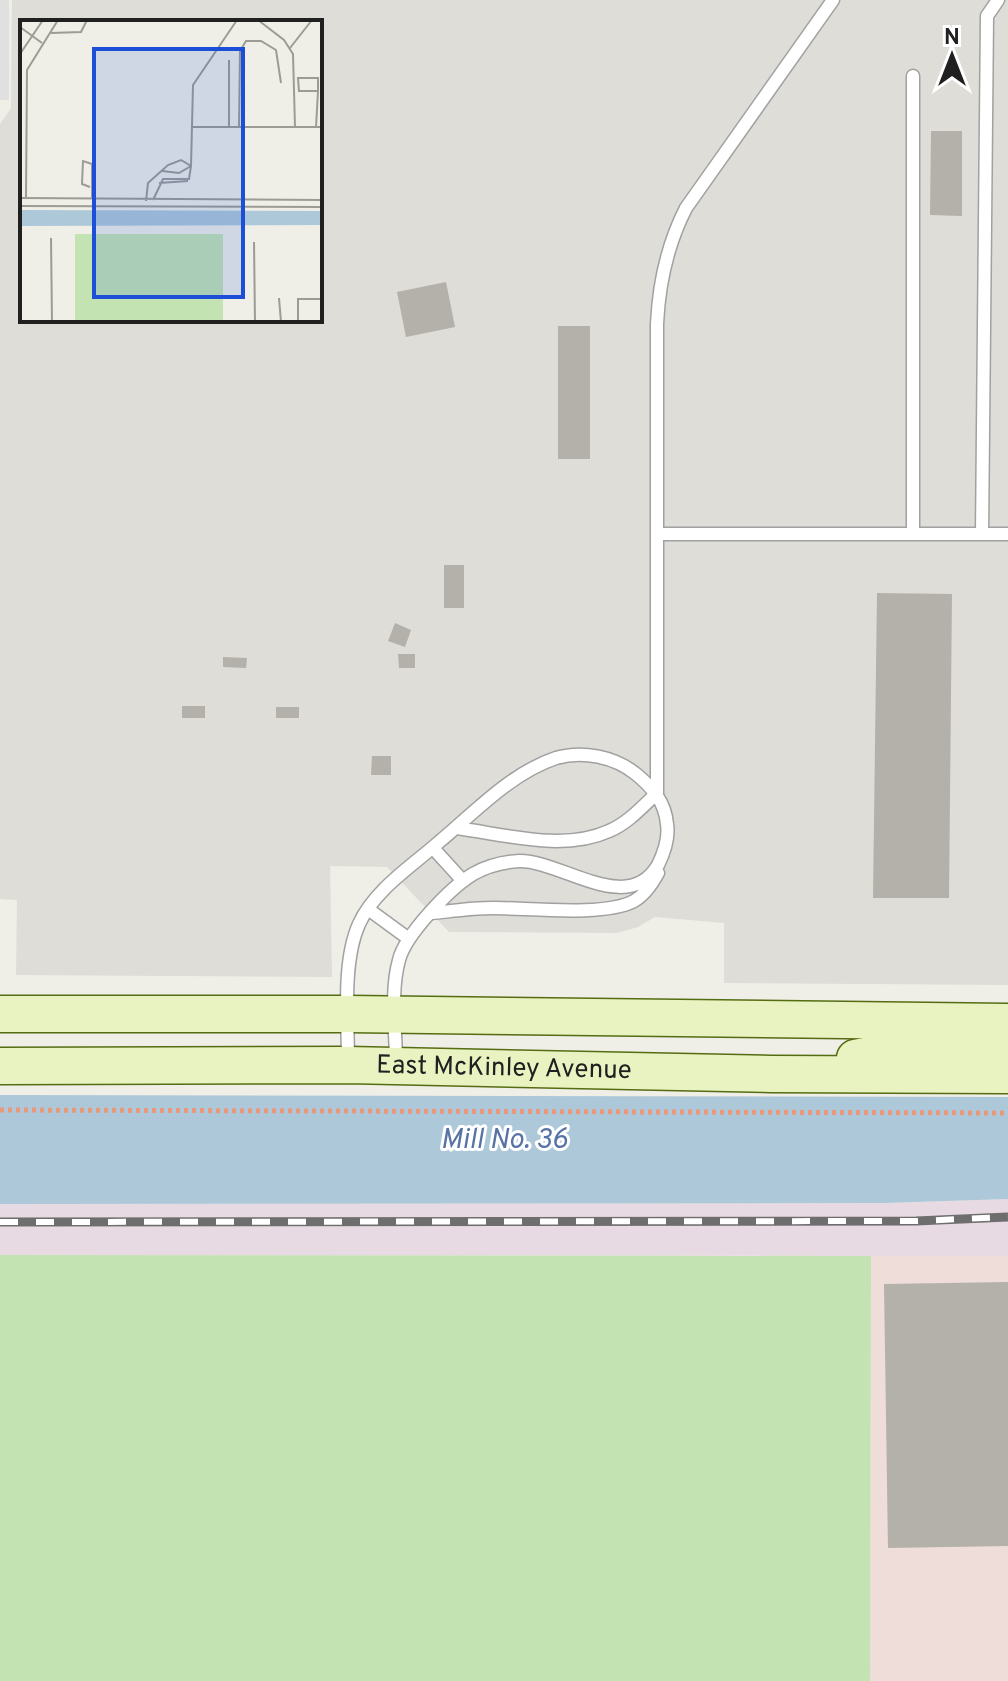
<svg xmlns="http://www.w3.org/2000/svg" width="1008" height="1681" font-family="Overpass,sans-serif">
  <rect width="100%" height="100%" fill="#efeee7"/>
  <path fill="#eeddd9" d="M 871,1256 L 1008,1256 L 1008,1681 L 870,1681 Z"/>
  <path fill="#e8dae3" d="M 1008,1199 L 1008,1256 L 0,1255 L 0,1204 L 885,1203 Z"/>
  <path fill="#deddd8" fill-rule="evenodd" d="M 12,0 L 1008,0 L 1008,985 L 724,983 L 724,923 L 655,917 L 638,927 L 617,933 L 449,932 L 387,867 L 330,866 L 332,977 L 16,975 L 17,900 L 0,899 L 0,124 L 11,108 ZM 22,22 L 320,22 L 320,320 L 22,320 Z"/>
  <path fill="#c4e3b3" d="M 0,1255 L 871,1256 L 870,1681 L 0,1681 Z"/>
  <path fill="#e0e0e0" d="M 0,0 L 9,0 L 9,100 L 0,100 Z"/>
  <path fill="#adc8d8" d="M 0,1095 L 1008,1097 L 1008,1199 L 885,1203 L 0,1204 Z"/>
  <path fill="#b4b0aa" d="M 931,131 L 962,131 L 962,216 L 930,215 Z
    M 446,282 L 455,327 L 406,337 L 397,292 Z
    M 558,326 L 590,326 L 590,459 L 558,459 Z
    M 444,565 L 464,565 L 464,608 L 444,608 Z
    M 877,593 L 952,594 L 949,898 L 873,898 Z
    M 395,623 L 411,630 L 405,647 L 388,641 Z
    M 398,654 L 415,654 L 415,668 L 399,668 Z
    M 223,657 L 247,658 L 246,668 L 223,667 Z
    M 182,706 L 205,706 L 205,718 L 182,718 Z
    M 276,707 L 299,707 L 299,718 L 276,718 Z
    M 372,756 L 391,756 L 391,775 L 371,775 Z
    M 1008,1282 L 1008,1546 L 888,1548 L 884,1284 Z"/>
  <g fill="none" stroke-linecap="round" stroke-linejoin="round">
    <defs>
      <path id="service" d="M 913,76 L 913,534
        M 658,534 L 1008,534
        M 982,534 L 987,16 L 998,0
        M 456,828 C 504,834 563,852 609,831 C 628,823 642,807 657,793 L 657,324 C 659,282 667,245 686,208 L 833,0
        M 433,848 L 463,881
        M 368,909 L 409,939
        M 432,913 C 452,911 472,908 493,908 C 529,908 604,917 634,901 C 645,895 652,884 658,873
        M 348,1062 C 348,1020 342,962 359,924 C 374,890 412,866 439,842 C 475,812 511,773 556,758 C 583,750 615,757 636,774 C 653,788 665,802 667,824 C 669,837 664,853 658,865 C 628,917 561,860 519,861 C 503,862 487,866 473,874 C 450,888 405,935 399,960 C 390,992 396,1031 396,1063"/>
      <g id="secondary">
        <path d="M 0,1014 L 348,1014 L 1008,1022"/>
        <path d="M 855,1058 L 912,1047 L 1008,1046"/>
        <path id="s1" d="M 0,1066 L 348,1065 L 771,1074 L 1008,1075"/>
      </g>
    </defs>
    <use href="#service" stroke="#a1a1a1" stroke-width="15"/>
    <use href="#secondary" stroke="#556c12" stroke-width="39"/>
    <path stroke="#ea987d" stroke-width="5" stroke-dasharray="4 4" stroke-linecap="butt" d="M 0,1110 L 1008,1113"/>
    <use href="#service" stroke="#fff" stroke-width="12"/>
    <use href="#secondary" stroke="#e9f3c2" stroke-width="36"/>
    <defs>
      <path id="rail" d="M 0,1222 L 916,1221 L 1008,1217"/>
    </defs>
    <use href="#rail" stroke="#6e6e6e" stroke-width="9"/>
    <use href="#rail" stroke="#fff" stroke-width="6" stroke-dasharray="18" stroke-linecap="butt"/>
  </g>
  <g text-anchor="middle" dominant-baseline="central" stroke-width="6" stroke-linejoin="round" paint-order="stroke">
    <g font-size="26" fill="#202020" stroke="#fff">
      <text stroke="none"><textPath href="#s1" startOffset="504">East McKinley Avenue</textPath></text>
    </g>
    <g font-size="28" font-style="italic" fill="#5773a5" stroke="#fff">
      <text x="504" y="1141">Mill No. 36</text>
    </g>
  </g>
  <g transform="translate(20 20)">
    <rect width="302" height="302" fill="#efeee7"/>
    <path d="M 55,214 L 203,214 L 203,302 L 55,302 Z" fill="#c4e3b3"/>
    <path d="M 0,190 L 302,191 L 302,205 L 0,206 Z" fill="#adc8d8"/>
    <path fill="none" stroke="#9c9c97" stroke-width="2" d="M 238,0 L 264,20 L 273,34 L 275,107M 0,7 L 22,23M 31,13 L 61,12 L 67,0M 270,28 L 292,0M 0,34 L 23,0M 209,40 L 209,107M 171,107 L 302,107M 219,107 L 220,31 L 226,21 L 241,21 L 256,30 L 261,63M 296,107 L 298,71 L 298,58 L 278,58 L 279,71 L 298,71M 142,151 L 159,153 L 171,146 L 173,65 L 217,0M 139,163 L 168,161M 70,167 L 62,164 L 63,141 L 72,144 L 72,178M 0,178 L 302,180M 6,178 L 7,50 L 38,0M 126,181 L 128,163 L 148,145 L 161,140 L 171,146 L 169,159 L 143,159 L 133,180M 0,186 L 302,187M 31,218 L 32,302M 234,222 L 235,302M 259,278 L 261,302M 278,302 L 278,279 L 302,279"/>
    <path fill="#1d4ed8" fill-opacity="0.15" stroke="#1d4ed8" stroke-width="4" d="M 74,29 L 223,29 L 223,277 L 74,277 Z"/>
    <rect width="302" height="302" fill="none" stroke="#202020" stroke-width="4"/>
  </g>
  <g transform="translate(952 56)" stroke="#ffffff" stroke-width="6" paint-order="stroke">
  <path d="M0-6L14 30L0 20L-14 30Z" fill="#202020"/>
  <text y="-12" font-size="22" font-weight="bold" text-anchor="middle" fill="#202020">N</text>
  </g>
</svg>
